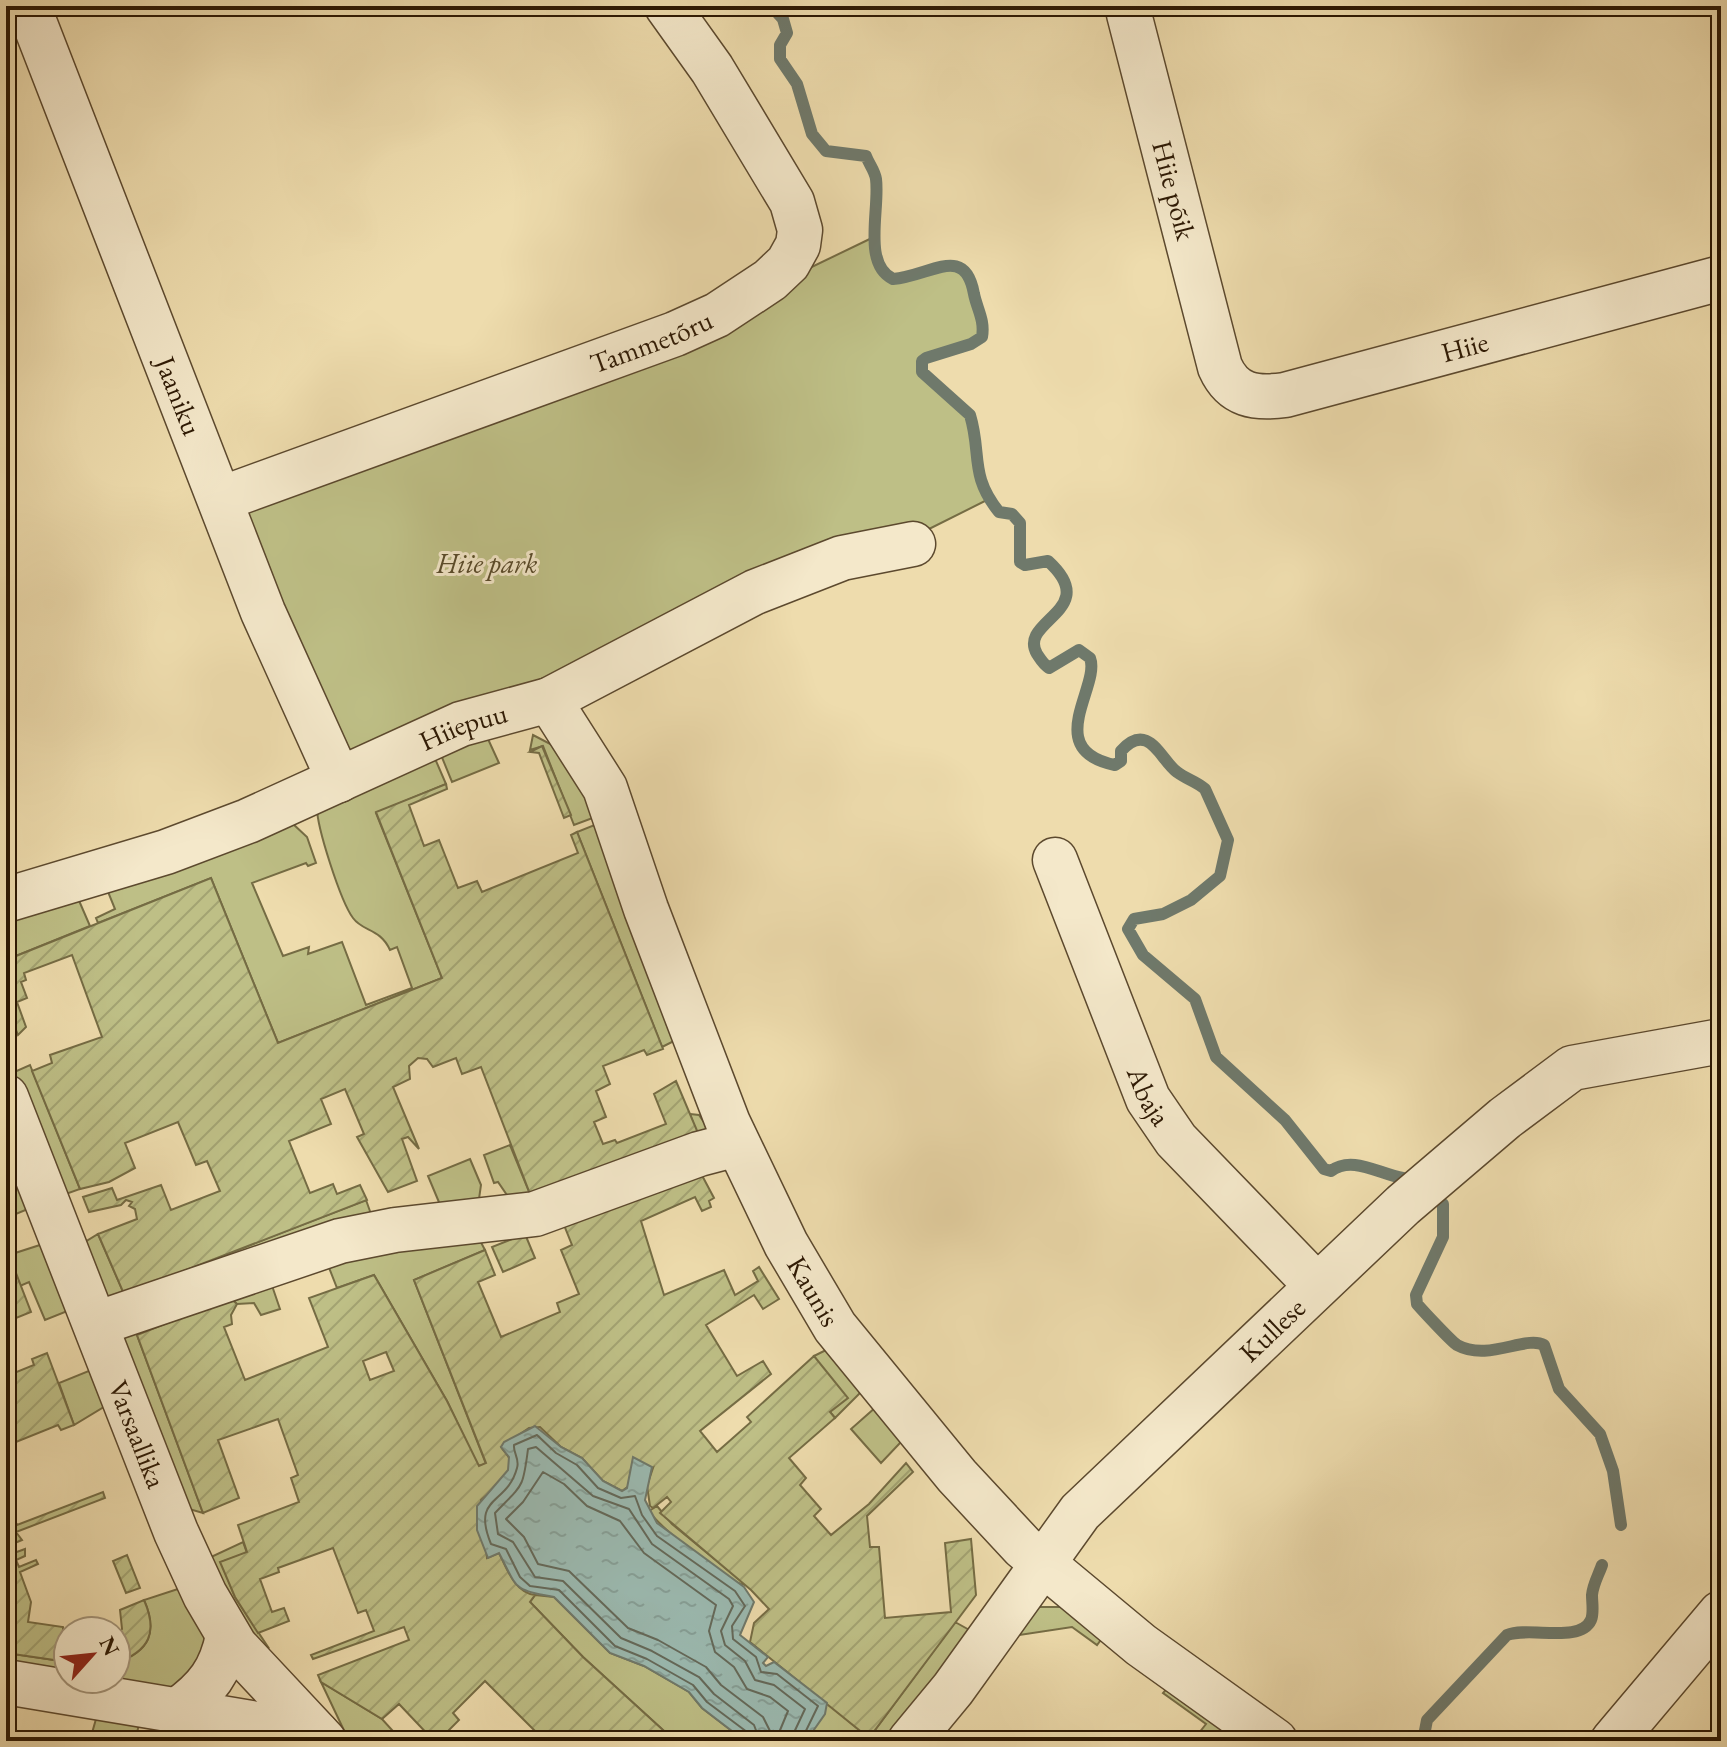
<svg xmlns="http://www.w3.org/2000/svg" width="1727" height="1747" font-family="'EB Garamond',serif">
  <defs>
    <pattern id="garden-furrows" width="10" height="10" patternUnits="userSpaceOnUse" patternTransform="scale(2)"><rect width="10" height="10" fill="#bebf86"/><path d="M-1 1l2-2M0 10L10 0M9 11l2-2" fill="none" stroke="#a3a372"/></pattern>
    <pattern id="water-ripples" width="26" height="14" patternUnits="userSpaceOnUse" patternTransform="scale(2)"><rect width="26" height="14" fill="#9bbab1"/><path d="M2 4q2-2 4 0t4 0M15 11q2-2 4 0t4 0" fill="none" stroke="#869f97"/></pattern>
  </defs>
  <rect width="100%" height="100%" fill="#eedcad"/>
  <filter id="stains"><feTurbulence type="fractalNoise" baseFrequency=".0025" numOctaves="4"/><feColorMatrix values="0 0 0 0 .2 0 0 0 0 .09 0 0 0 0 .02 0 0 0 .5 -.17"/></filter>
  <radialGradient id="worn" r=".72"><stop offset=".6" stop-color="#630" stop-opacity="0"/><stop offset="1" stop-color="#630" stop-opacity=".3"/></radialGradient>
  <path fill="#bebf86" stroke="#756c44" stroke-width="2" d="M 876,236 L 875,258 L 889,278 L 916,277 L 955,264 C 976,270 985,317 982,337 C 966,352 939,347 922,361 C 919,388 957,396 970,415 L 977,472 L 989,499 L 913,537 L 564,675 L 352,751 L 341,744 L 246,514 L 250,509 L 793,276 Z
    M 533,735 L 560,749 L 606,813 L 574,825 L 543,746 L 530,750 Z
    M 488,739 L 499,763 L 452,782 L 439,750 Z
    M 433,754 L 446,784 L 376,813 L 442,978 L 278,1043 L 211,878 L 98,923 L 96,918 L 115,909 L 104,882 L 293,824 L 307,837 L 316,863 L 308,866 L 306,863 L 252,883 L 283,956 L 309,947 L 308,954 L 342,942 L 366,1005 L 412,988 L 397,947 L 390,950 C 380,928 363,932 353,918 C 341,902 316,826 317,806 Z
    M 607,820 L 678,1039 L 662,1047 L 577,832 Z
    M 77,896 L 90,926 L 6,960 L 6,913 Z
    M 30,1065 L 80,1189 L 63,1195 L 12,1073 Z
    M 690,1114 L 699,1115 L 714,1137 L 558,1196 L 520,1207 L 511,1201 L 498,1182 L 494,1183 L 484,1155 L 510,1145 L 532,1199 L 697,1134 Z
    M 6,1135 L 33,1207 L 6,1218 Z
    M 470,1159 L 481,1185 L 479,1199 L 441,1207 L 428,1176 Z
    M 366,1200 L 371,1214 L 107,1301 L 85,1242 L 98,1234 L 124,1294 Z
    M 475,1231 L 485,1250 L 414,1280 L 486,1464 L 478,1466 L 447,1401 L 374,1275 L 337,1288 L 326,1260 Z
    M 43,1244 L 75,1308 L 45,1320 L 29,1282 L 20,1286 L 9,1255 Z
    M 268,1274 L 280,1309 L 261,1315 L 254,1303 L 237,1304 L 230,1298 L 137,1335 L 203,1513 L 189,1509 L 121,1338 Z
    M 826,1350 L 865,1388 L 835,1418 L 830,1412 L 821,1367 L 814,1356 Z
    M 96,1368 L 107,1405 L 74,1425 L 59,1383 Z
    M 876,1407 L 901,1436 L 900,1443 L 881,1463 L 851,1429 Z
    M 657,1506 L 672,1524 L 746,1585 C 728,1584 660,1528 649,1511 Z
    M 243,1542 L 247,1553 L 221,1562 L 235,1597 L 268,1647 L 251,1643 L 211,1557 Z
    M 184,1587 C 192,1603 206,1621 208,1640 C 211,1668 184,1695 158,1696 L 6,1671 L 6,1653 L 68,1662 L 68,1679 L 116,1679 L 116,1663 C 150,1651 158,1632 144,1600 Z
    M 535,1595 L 554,1597 L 610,1653 L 644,1666 L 689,1692 L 702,1708 L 745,1741 L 675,1741 L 583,1657 L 530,1602 Z
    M 1039,1607 L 1069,1607 L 1103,1637 L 1097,1645 L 1072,1627 L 1012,1636 L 1033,1609 Z
    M 955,1622 L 973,1632 L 898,1741 L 806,1741 L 827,1703 L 869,1738 Z
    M 321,1682 L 382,1719 L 402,1741 L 349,1741 Z
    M 1169,1686 L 1246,1741 L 1199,1741 L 1195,1738 L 1206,1724 L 1163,1693 Z
    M 98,1712 L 141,1716 L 135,1741 L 92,1733 Z"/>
  <path fill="url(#garden-furrows)" stroke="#756c44" stroke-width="2" fill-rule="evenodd" d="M 542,746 L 571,815 L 564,818 L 539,753 L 530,752 Z
    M 446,784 L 447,789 L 409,805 L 424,846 L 439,840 L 458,888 L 477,881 L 482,892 L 578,853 L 571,835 L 577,832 L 663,1049 L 647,1055 L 644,1050 L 603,1066 L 610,1084 L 596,1091 L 606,1117 L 594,1122 L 603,1144 L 615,1140 L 617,1143 L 666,1124 L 654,1094 L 676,1081 L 698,1133 L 532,1199 L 481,1067 L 462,1074 L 456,1058 L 433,1067 L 427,1059 L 418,1058 L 409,1066 L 410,1079 L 393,1087 L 419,1149 L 408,1137 L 402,1139 L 417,1181 L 388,1192 L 357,1137 L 364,1134 L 345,1089 L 321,1099 L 331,1124 L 289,1141 L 310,1193 L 333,1184 L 337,1194 L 360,1185 L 367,1200 L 124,1294 L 98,1234 L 137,1219 L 135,1209 L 129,1206 L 132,1202 L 126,1200 L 121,1205 L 89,1212 L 83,1197 L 112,1188 L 117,1200 L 161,1185 L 171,1210 L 220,1191 L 207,1161 L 196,1165 L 178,1122 L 125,1143 L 135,1168 L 109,1182 L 80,1189 L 32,1071 L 52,1063 L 50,1055 L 102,1037 L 72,955 L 24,973 L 26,980 L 21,982 L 27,998 L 17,1002 L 26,1027 L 18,1035 L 6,1004 L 6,960 L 211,878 L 278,1043 L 442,978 L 376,812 Z
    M 697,1166 L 714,1198 L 709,1201 L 711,1207 L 702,1211 L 695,1197 L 641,1221 L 664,1295 L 724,1270 L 735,1295 L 758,1281 L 753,1271 L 759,1267 L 779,1299 L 763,1309 L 754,1295 L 706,1325 L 737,1376 L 763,1361 L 771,1374 L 700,1431 L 717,1452 L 751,1422 L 747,1417 L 814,1356 L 848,1398 L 830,1412 L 835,1418 L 789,1458 L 806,1478 L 800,1485 L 821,1509 L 814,1516 L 831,1535 L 869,1504 L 906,1463 L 913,1472 L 867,1516 L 870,1547 L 879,1547 L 885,1618 L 951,1612 L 945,1543 L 971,1539 L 976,1595 L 869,1738 L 750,1642 L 754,1623 L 769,1609 L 751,1590 L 660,1513 L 671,1502 L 667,1497 L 653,1508 L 650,1506 L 647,1486 L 653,1468 L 622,1491 L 603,1481 L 582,1458 L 561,1447 L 540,1427 L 529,1428 L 501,1447 C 504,1452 511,1457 511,1464 C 510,1478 491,1491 481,1500 L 487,1558 L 499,1553 C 507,1569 515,1593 535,1595 L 530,1602 L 583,1657 L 675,1741 L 545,1741 L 485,1681 L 453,1713 L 459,1720 L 448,1731 L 453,1737 L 449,1741 L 434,1741 L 399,1704 L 382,1719 L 321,1682 L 318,1675 L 409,1640 L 404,1627 L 313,1659 L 311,1655 L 374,1631 L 366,1610 L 358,1613 L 333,1548 L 278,1568 L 279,1572 L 260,1579 L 272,1612 L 284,1608 L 289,1621 L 258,1633 L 235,1597 L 220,1562 L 247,1552 L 238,1525 L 299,1502 L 291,1478 L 298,1475 L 278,1419 L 218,1440 L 239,1498 L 203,1513 L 137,1335 L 230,1298 L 237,1304 L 231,1315 L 232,1324 L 224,1327 L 245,1380 L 328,1347 L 309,1298 L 374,1275 L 447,1401 L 479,1466 L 486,1463 L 414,1280 L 485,1250 L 495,1275 L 478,1282 L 501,1337 L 560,1312 L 557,1303 L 579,1294 L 561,1250 L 572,1245 L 562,1220 ZM 386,1352 L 394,1371 L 370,1380 L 363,1361 Z
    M 525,1234 L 535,1258 L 503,1272 L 492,1247 Z
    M 9,1255 L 31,1312 L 6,1322 L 6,1256 Z
    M 47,1353 L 74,1425 L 61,1430 L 58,1425 L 6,1446 L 6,1380 L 9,1375 L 34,1365 L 32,1359 Z
    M 103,1492 L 105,1498 L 16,1532 L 22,1540 L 10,1545 L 14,1553 L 25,1549 L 25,1556 L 16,1560 L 19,1567 L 36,1560 L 38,1564 L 20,1572 L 31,1602 L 28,1622 L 63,1627 L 63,1633 L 68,1634 L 68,1662 L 6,1653 L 6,1510 L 9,1508 L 17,1525 Z
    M 127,1555 L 140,1588 L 126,1593 L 113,1561 Z
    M 144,1600 C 158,1632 150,1651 116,1663 L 116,1636 L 122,1629 L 120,1610 Z"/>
  <path fill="url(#water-ripples)" stroke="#6f796b" stroke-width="2" d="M 535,1426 L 561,1447 L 582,1458 L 603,1481 L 622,1491 L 627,1488 L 633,1457 L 652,1467 L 645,1500 L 657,1523 L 744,1587 L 754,1602 L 740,1635 L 768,1657 L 763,1663 L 766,1666 L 774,1662 L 827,1703 L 825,1714 L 806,1741 L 745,1741 L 702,1708 L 689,1692 L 644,1666 L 610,1653 L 554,1597 C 512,1589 519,1591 499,1553 L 488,1558 L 477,1530 L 477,1506 L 508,1470 L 509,1457 L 501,1447 L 504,1442 Z"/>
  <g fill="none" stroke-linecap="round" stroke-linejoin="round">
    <path stroke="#64695a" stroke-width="2" d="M 543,1472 L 564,1484 L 587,1506 L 620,1521 L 644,1553 L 716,1605 L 709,1631 L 715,1652 L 734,1667 L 747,1689 L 770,1697 L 788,1711 L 778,1735 L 772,1735 L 763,1717 L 721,1685 L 706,1667 L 658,1640 L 628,1628 L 569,1571 L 538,1564 L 524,1537 L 506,1519 L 523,1502 Z
      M 749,1741 L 747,1732 L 707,1702 L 693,1685 L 647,1659 L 615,1646 L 559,1590 L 530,1586 L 520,1577 L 506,1549 L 491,1544 C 471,1495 507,1506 517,1468 C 520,1459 513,1453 514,1445 L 537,1435 L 556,1453 L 577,1465 L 598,1488 L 621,1498 L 635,1496 L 642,1515 L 657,1536 L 735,1591 L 745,1606 L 732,1626 L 733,1639 L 756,1657 L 761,1672 L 777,1674 L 818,1706 L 801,1741
      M 760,1741 L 754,1725 L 714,1694 L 699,1677 L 652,1651 L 621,1638 L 563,1581 L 535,1577 L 513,1542 L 498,1534 L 495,1513 C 523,1484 523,1489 528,1449 L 536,1447 L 593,1496 L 629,1509 L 652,1544 L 729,1599 L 733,1606 L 721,1631 L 725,1645 L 745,1661 L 755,1680 L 774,1685 L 805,1709 L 790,1741"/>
    <path stroke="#6f796b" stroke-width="12" d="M 771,6 L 783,19 L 787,33 L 780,45 L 780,59 L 797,84 L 812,134 L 826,151 L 866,156 C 869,164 875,171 876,179 C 880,209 862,264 893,279 C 931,276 965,243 974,294 C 977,309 985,320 982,337 L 971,344 L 926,358 L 922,361 L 922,372 L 970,415 C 982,454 969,475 999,512 L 1012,514 L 1020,523 L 1020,562 L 1025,565 L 1048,561 C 1103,611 1017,620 1037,654 C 1041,660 1043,664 1049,668 L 1079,650 L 1090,658 C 1101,686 1041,750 1115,765 L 1121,761 L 1121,751 C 1149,720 1161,761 1177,772 C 1186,779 1196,781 1205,789 L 1228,840 L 1220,876 L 1191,900 L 1163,914 L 1134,919 L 1128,929 L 1143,955 L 1195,999 L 1216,1057 L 1285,1120 L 1324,1169 L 1331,1171 C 1352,1155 1379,1174 1403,1178
      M 1443,1204 L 1443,1237 L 1416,1295 L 1417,1304 C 1424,1312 1451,1341 1457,1345 C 1488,1362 1526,1335 1544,1345 L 1559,1389 L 1600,1434 L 1613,1471 L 1621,1525
      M 1423,1741 L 1427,1720 L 1507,1635 C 1529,1626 1580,1644 1591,1620 C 1594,1613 1592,1603 1592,1595 C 1593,1584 1599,1574 1602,1565"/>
    <defs>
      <g id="minor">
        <path id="s1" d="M 28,6 L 263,612 L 339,780"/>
        <path id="s2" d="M 1129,14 L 1220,367 C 1233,396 1255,399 1285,395 L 1721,278"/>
        <path id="s3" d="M 221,499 L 675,334 L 717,315 L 770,280 L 788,263 L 798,245 L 800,230 L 792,202 L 712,69 L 667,6"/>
        <path id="s4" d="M 549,700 L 605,788 L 646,909 L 728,1123 L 786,1244 L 835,1327 L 957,1476 L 1023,1547 L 1141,1645 L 1275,1741"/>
        <path id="s5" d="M 1055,860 L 1148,1099 L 1176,1140 L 1317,1286"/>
        <path id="s6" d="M 6,900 L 166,852 L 248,821 L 461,724 L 549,700 L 755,592 L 842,558 L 913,544"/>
        <path id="s7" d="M 6,1097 L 176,1532 L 205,1595 L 235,1646 L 324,1741"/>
        <path d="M 96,1324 L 340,1241 L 395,1230 L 535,1214 L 699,1154 L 737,1144"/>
        <path d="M 6,1682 L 317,1734"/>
        <path d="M 178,1710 C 207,1689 221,1671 228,1636"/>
        <path id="s8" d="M 910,1741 L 953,1689 L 1080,1512 L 1403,1205 L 1505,1118 L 1572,1068 L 1721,1041"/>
        <path d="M 1613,1741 L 1721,1613"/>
      </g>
    </defs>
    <use href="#minor" stroke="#5c492e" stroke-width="47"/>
    <use href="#minor" stroke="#f4e8ca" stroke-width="44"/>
  </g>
  <g text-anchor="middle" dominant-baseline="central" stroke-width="6" stroke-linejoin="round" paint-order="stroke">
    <g font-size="28" fill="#2c1803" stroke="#f4e8ca">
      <text stroke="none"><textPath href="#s2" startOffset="182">Hiie põik</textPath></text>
      <text stroke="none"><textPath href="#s3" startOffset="458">Tammetõru</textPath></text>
      <text stroke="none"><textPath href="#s2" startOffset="628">Hiie</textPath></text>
      <text stroke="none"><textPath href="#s1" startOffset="418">Jaaniku</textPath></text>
      <text stroke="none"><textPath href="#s6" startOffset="490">Hiiepuu</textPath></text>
      <text stroke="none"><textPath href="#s5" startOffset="254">Abaja</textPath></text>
      <text stroke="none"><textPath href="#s4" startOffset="650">Kaunis</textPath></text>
      <text stroke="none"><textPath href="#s8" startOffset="550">Kullese</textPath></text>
      <text stroke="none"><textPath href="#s7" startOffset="362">Varsaallika</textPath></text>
    </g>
    <g font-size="28" font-style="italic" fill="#584a2a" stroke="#f4e8ca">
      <text x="487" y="563">Hiie park</text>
    </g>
  </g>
  <rect width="1727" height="1747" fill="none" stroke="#eedcad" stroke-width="32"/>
  <rect x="8" y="8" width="1711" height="1731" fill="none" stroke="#2c1803" stroke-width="4"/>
  <rect x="16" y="16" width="1695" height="1715" fill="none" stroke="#2c1803" stroke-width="2"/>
  <g transform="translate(92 1655) rotate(63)"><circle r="38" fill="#f4e8ca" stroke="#a4957a" stroke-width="2"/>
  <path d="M0-6L14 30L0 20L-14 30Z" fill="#8f2418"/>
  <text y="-12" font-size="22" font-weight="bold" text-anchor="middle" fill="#2c1803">N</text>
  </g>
  <rect width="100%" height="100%" filter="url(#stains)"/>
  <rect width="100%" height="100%" fill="url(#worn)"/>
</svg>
